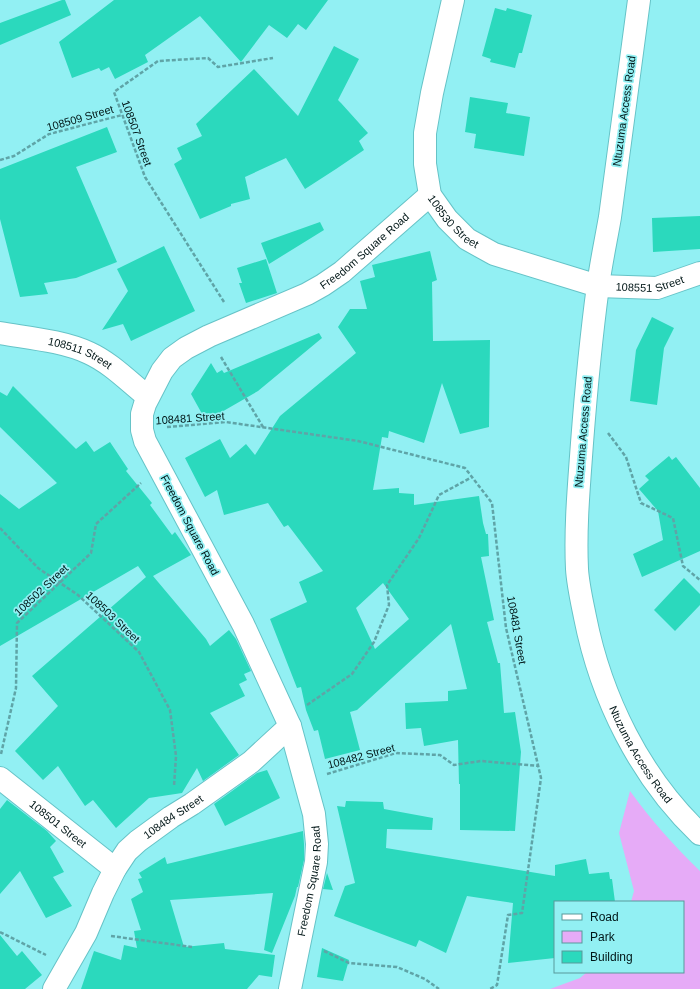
<svg xmlns="http://www.w3.org/2000/svg" width="700" height="989" font-family="Helvetica,sans-serif">
  <rect width="100%" height="100%" fill="#92f0f3"/>
  <path fill="#e6abf7" d="M 630,791 C 651,820 674,846 700,871 L 700,989 L 550,989 L 580,978 L 587,972 L 683,972 L 683,902 L 631,902 L 634,891 L 619,833 Z"/>
  <path fill="#2bd9bd" fill-rule="evenodd" d="M 62,0 L 65,0 L 71,15 L 0,45 L 0,23 Z
    M 114,0 L 328,0 L 306,30 L 298,24 L 287,38 L 269,25 L 241,62 L 200,16 L 145,55 L 148,62 L 115,79 L 109,67 L 101,71 L 99,68 L 72,78 L 59,42 Z
    M 495,8 L 506,11 L 507,8 L 532,15 L 522,53 L 519,53 L 515,68 L 490,62 L 491,59 L 482,56 Z
    M 334,46 L 359,59 L 338,100 L 341,103 L 368,133 L 359,141 L 364,150 L 336,169 L 305,189 L 286,158 L 245,177 L 250,199 L 231,204 L 231,206 L 200,219 L 174,164 L 182,159 L 177,148 L 202,136 L 196,124 L 254,69 L 298,116 Z
    M 470,97 L 508,103 L 506,113 L 530,117 L 524,156 L 474,148 L 476,134 L 465,132 Z
    M 107,127 L 117,152 L 76,167 L 117,262 L 76,278 L 44,283 L 48,294 L 20,297 L 0,219 L 0,169 Z
    M 700,216 L 700,249 L 653,252 L 652,218 Z
    M 320,222 L 324,230 L 269,264 L 261,243 Z
    M 164,246 L 195,311 L 131,341 L 123,324 L 102,330 L 128,291 L 117,269 Z
    M 430,251 L 437,280 L 432,282 L 433,341 L 490,340 L 489,427 L 460,434 L 442,383 L 424,443 L 389,431 L 388,438 L 382,437 L 373,490 L 399,488 L 399,493 L 414,494 L 414,505 L 479,496 L 483,523 L 486,534 L 488,534 L 489,556 L 481,557 L 494,620 L 487,622 L 498,663 L 500,663 L 504,713 L 515,712 L 521,752 L 515,831 L 460,830 L 460,784 L 459,784 L 458,740 L 424,746 L 421,728 L 406,729 L 405,703 L 448,701 L 448,691 L 467,689 L 451,624 L 357,710 L 350,712 L 360,750 L 325,759 L 318,730 L 314,731 L 306,710 L 301,687 L 297,688 L 270,619 L 307,602 L 299,582 L 323,571 L 288,525 L 284,527 L 268,503 L 224,515 L 217,490 L 205,497 L 185,458 L 220,439 L 230,458 L 246,444 L 255,455 L 280,416 L 356,353 L 338,327 L 350,309 L 367,309 L 360,281 L 375,277 L 372,265 ZM 383,583 L 409,619 L 375,649 L 356,608 Z
    M 266,259 L 277,293 L 246,303 L 239,283 L 242,283 L 237,268 Z
    M 652,317 L 674,328 L 664,348 L 657,405 L 630,401 L 636,350 Z
    M 319,333 L 322,338 L 258,391 L 206,421 L 191,394 L 211,363 L 217,373 L 222,370 L 224,373 Z
    M 13,386 L 76,449 L 86,441 L 94,452 L 110,442 L 128,469 L 126,471 L 152,503 L 150,505 L 172,535 L 175,532 L 191,555 L 153,576 L 206,639 L 210,646 L 229,630 L 236,639 L 251,671 L 244,674 L 247,680 L 239,684 L 245,696 L 210,713 L 239,755 L 203,781 L 197,768 L 182,793 L 149,798 L 116,828 L 93,800 L 85,806 L 58,766 L 43,780 L 15,751 L 58,706 L 32,676 L 146,577 L 138,566 L 0,646 L 0,494 L 19,509 L 57,483 L 0,427 L 0,392 L 7,396 Z
    M 669,456 L 672,460 L 676,457 L 700,488 L 700,551 L 642,577 L 633,554 L 663,540 L 658,511 L 639,489 L 649,480 L 645,476 Z
    M 684,578 L 700,594 L 700,605 L 675,631 L 654,610 Z
    M 267,770 L 280,798 L 225,826 L 214,804 L 257,773 Z
    M 7,800 L 47,831 L 56,841 L 50,847 L 64,872 L 53,877 L 72,906 L 46,918 L 20,871 L 0,894 L 0,809 Z
    M 346,801 L 383,802 L 384,809 L 433,818 L 432,830 L 387,829 L 386,848 L 555,876 L 555,865 L 586,859 L 589,874 L 609,872 L 610,879 L 612,879 L 615,902 L 555,902 L 555,958 L 508,963 L 513,903 L 467,896 L 446,953 L 419,940 L 416,947 L 334,916 L 345,886 L 355,883 L 337,806 L 345,807 Z
    M 303,831 L 304,844 L 304,860 L 298,887 L 297,887 L 295,896 L 272,953 L 264,950 L 273,893 L 170,900 L 184,947 L 224,943 L 225,949 L 275,955 L 272,977 L 259,975 L 247,989 L 81,989 L 94,951 L 121,960 L 124,945 L 137,948 L 134,931 L 141,930 L 131,899 L 143,892 L 138,879 L 142,878 L 139,873 L 165,857 L 167,864 Z
    M 327,873 L 333,890 L 323,889 Z
    M 0,935 L 17,956 L 22,951 L 42,975 L 25,989 L 0,989 Z
    M 322,948 L 349,960 L 343,981 L 317,977 Z"/>
  <g fill="none" stroke-linecap="round" stroke-linejoin="round">
    <defs>
      <g id="street">
        <path id="s1" d="M 453,0 L 432,93 L 425,133 L 425,164 L 430,195 L 447,219 L 467,239 L 494,254 L 598,286 L 657,288 L 700,273"/>
        <path id="s2" d="M 0,333 C 29,338 63,341 89,353 C 111,363 129,382 148,397"/>
        <path id="s3" d="M 0,778 L 115,869"/>
        <path id="s4" d="M 54,989 L 86,933 L 103,893 L 115,869 L 127,851 L 138,841 L 171,817 L 192,804 L 251,762 L 290,726"/>
        <path id="s5" d="M 290,989 L 316,862 L 317,844 L 314,814 L 290,726 L 243,624 L 145,441 L 142,430 L 142,414 L 145,404 L 162,371 L 172,358 L 186,348 L 209,336 L 307,294 L 323,285 L 342,272 L 430,195"/>
      </g>
      <g id="secondary">
        <path id="s6" d="M 639,0 C 629,72 620,145 610,217 C 606,240 601,263 598,286 C 591,338 586,391 582,443 C 579,485 575,527 577,569 C 578,585 582,602 585,617 C 601,698 640,777 700,834"/>
      </g>
    </defs>
    <use href="#street" stroke="#66c3c7" stroke-width="24"/>
    <use href="#secondary" stroke="#66c3c7" stroke-width="24"/>
    <path stroke="#5fa4a7" stroke-width="2.5" stroke-dasharray="4 2" stroke-linecap="butt" d="M 0,160 L 14,156 L 49,134 L 122,115
      M 224,302 L 145,177 L 114,92 L 158,61 L 208,58 L 218,67 L 273,58
      M 221,357 L 263,427
      M 167,427 L 226,422 L 358,441 L 465,468 L 492,503 L 506,628 L 541,778 L 522,913 L 508,915 L 497,985 L 490,989
      M 608,433 L 626,457 L 641,503 L 673,518 L 683,566 L 700,580
      M 0,528 L 38,568 L 78,595 L 139,652 L 170,710 L 176,756 L 174,786
      M 307,705 L 352,674 L 374,642 L 389,605 L 387,585 L 419,538 L 439,495 L 472,477
      M 1,754 L 16,688 L 17,623 L 91,553 L 96,524 L 141,483
      M 327,774 L 396,753 L 440,755 L 454,765 L 481,761 L 539,766
      M 0,932 L 46,955
      M 111,936 L 192,947
      M 324,951 L 349,963 L 397,967 L 425,979 L 439,989"/>
    <use href="#street" stroke="#fff" stroke-width="22"/>
    <use href="#secondary" stroke="#fff" stroke-width="22"/>
  </g>
  <g text-anchor="middle" dominant-baseline="central" stroke-width="3.5" stroke-linejoin="round" paint-order="stroke">
    <g font-size="11" fill="#001617" stroke="#92f0f3">
      <text transform="translate(624 111) rotate(-82)">Ntuzuma Access Road</text>
      <text transform="translate(80 118) rotate(-16)">108509 Street</text>
      <text transform="translate(137 133) rotate(70)">108507 Street</text>
      <text stroke="none"><textPath href="#s1" startOffset="234">108530 Street</textPath></text>
      <text stroke="none"><textPath href="#s5" startOffset="902">Freedom Square Road</textPath></text>
      <text stroke="none"><textPath href="#s1" startOffset="448">108551 Street</textPath></text>
      <text stroke="none"><textPath href="#s2" startOffset="83">108511 Street</textPath></text>
      <text transform="translate(190 418) rotate(-4)">108481 Street</text>
      <text transform="translate(583 432) rotate(-85)">Ntuzuma Access Road</text>
      <text transform="translate(190 525) rotate(62)">Freedom Square Road</text>
      <text transform="translate(41 590) rotate(-43)">108502 Street</text>
      <text transform="translate(113 617) rotate(43)">108503 Street</text>
      <text transform="translate(517 630) rotate(80)">108481 Street</text>
      <text stroke="none"><textPath href="#s6" startOffset="771">Ntuzuma Access Road</textPath></text>
      <text transform="translate(361 756) rotate(-15)">108482 Street</text>
      <text stroke="none"><textPath href="#s4" startOffset="214">108484 Street</textPath></text>
      <text stroke="none"><textPath href="#s3" startOffset="74">108501 Street</textPath></text>
      <text stroke="none"><textPath href="#s5" startOffset="110">Freedom Square Road</textPath></text>
    </g>
  </g>
  <rect x="554" y="901" width="130" height="72" fill="#92f0f3" stroke="#58999b"/>
  <rect x="562" y="914" width="20" height="6" fill="#ffffff" stroke="#58999b"/>
  <text x="590" y="921" font-size="12" fill="#001617">Road</text>
  <rect x="562" y="931" width="20" height="12" fill="#e6abf7" stroke="#58999b"/>
  <text x="590" y="941" font-size="12" fill="#001617">Park</text>
  <rect x="562" y="951" width="20" height="12" fill="#2bd9bd" stroke="#58999b"/>
  <text x="590" y="961" font-size="12" fill="#001617">Building</text>
</svg>
